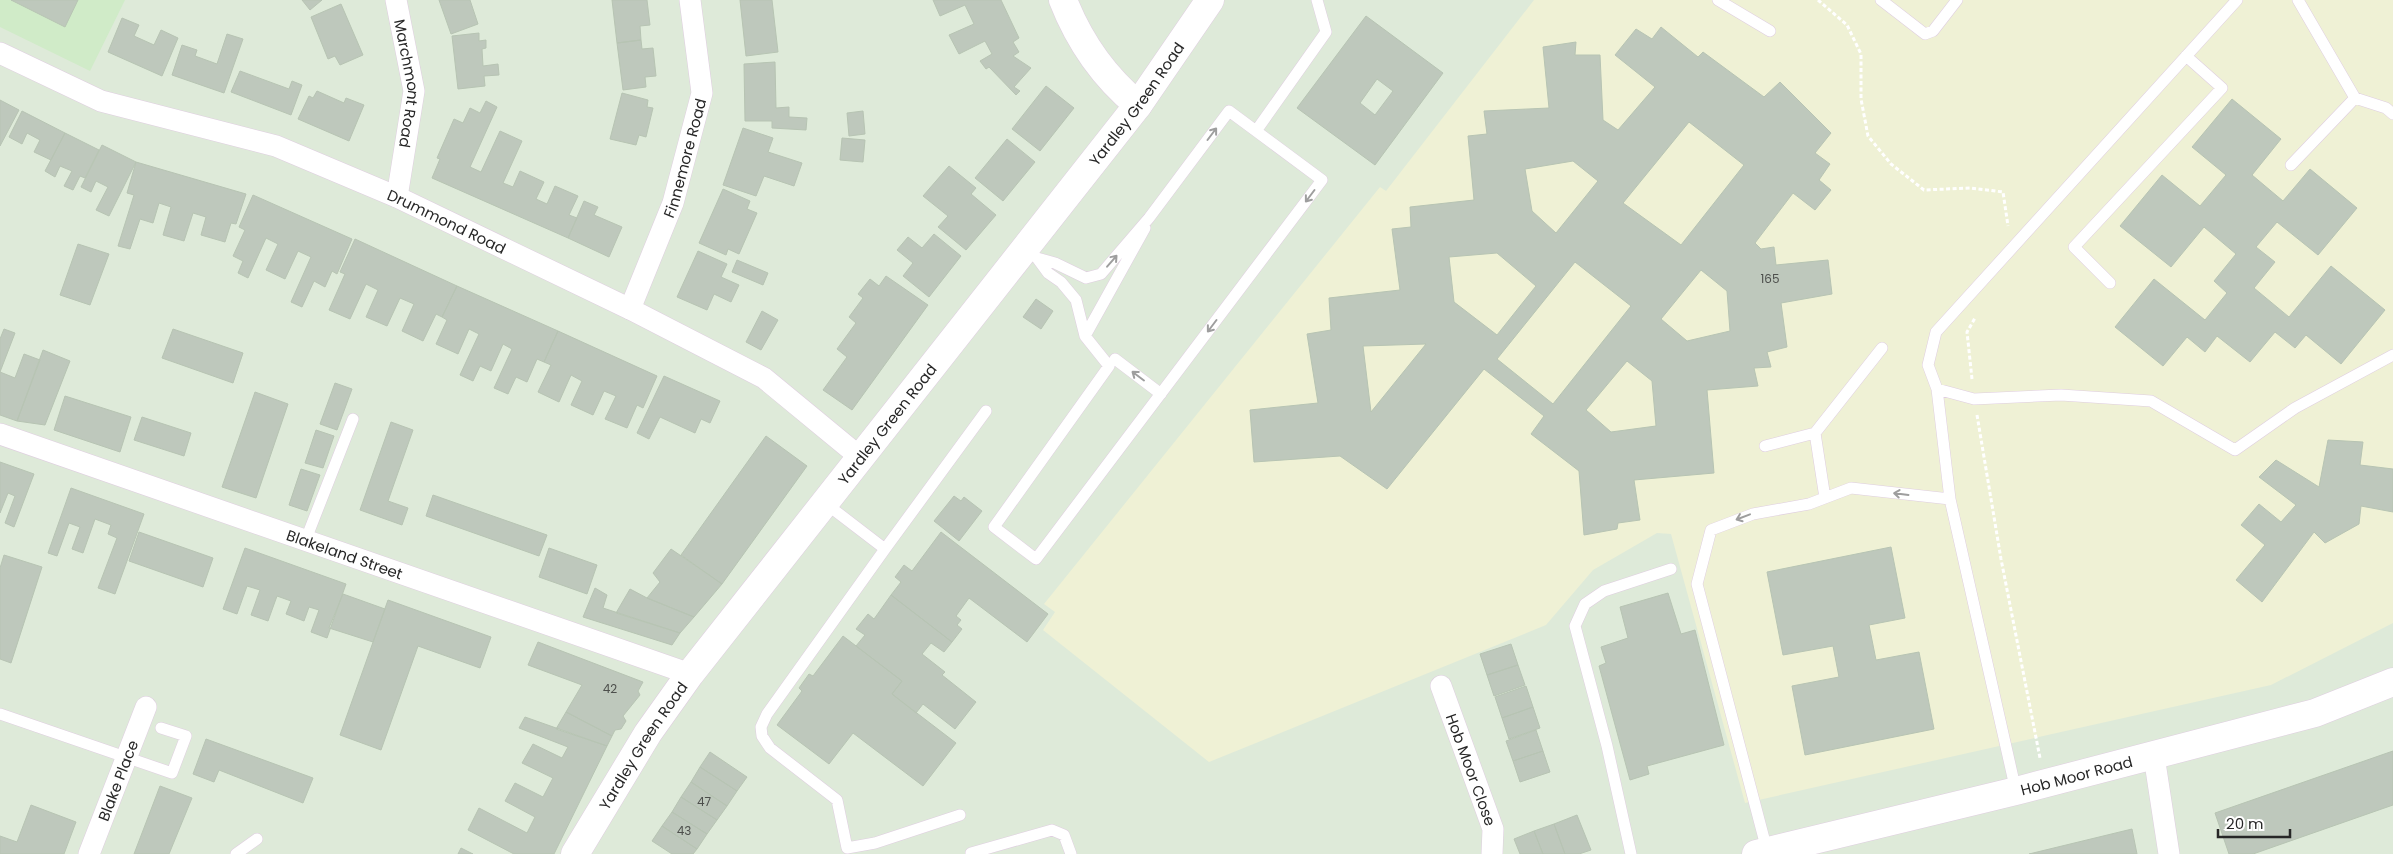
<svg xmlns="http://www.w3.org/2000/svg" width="2393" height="854" font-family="Poppins,sans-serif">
  <rect width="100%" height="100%" fill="#deead9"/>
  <path fill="#d0ebc8" d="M 0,0 L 125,0 L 90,71 L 0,27 Z"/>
  <path fill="#eff1d5" d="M 1534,0 L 2393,0 L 2393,623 L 2271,685 L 1745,803 L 1671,534 L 1657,533 L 1593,570 L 1546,625 L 1209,762 L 1043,630 L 1055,612 L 1044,604 L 1380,187 L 1386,191 Z"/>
  <path fill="#bec8bc" stroke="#b7c4b3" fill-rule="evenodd" d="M 11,0 L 78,0 L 65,27 Z
    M 302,0 L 322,0 L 310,10 Z
    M 439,0 L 470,0 L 478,24 L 451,34 Z
    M 612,0 L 647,0 L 650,25 L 640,26 L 641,40 L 617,43 Z
    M 740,0 L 772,0 L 778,52 L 746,56 Z
    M 933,0 L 1001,0 L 1019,38 L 1013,42 L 1019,52 L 1013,56 L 1031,68 L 1014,87 L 1020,91 L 1016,95 L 989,67 L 986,69 L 980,61 L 992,54 L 985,41 L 959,54 L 949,35 L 974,24 L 965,5 L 940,16 Z
    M 341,4 L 363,55 L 340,65 L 335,56 L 328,59 L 311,17 Z
    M 1366,16 L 1443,73 L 1375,165 L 1297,108 ZM 1377,79 L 1393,91 L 1375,115 L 1360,103 Z
    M 122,18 L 139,25 L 134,36 L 154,45 L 161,30 L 178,38 L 162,76 L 108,52 Z
    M 1661,27 L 1698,57 L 1703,52 L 1764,97 L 1780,82 L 1831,133 L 1815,153 L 1830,164 L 1819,180 L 1831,190 L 1815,210 L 1793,193 L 1755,243 L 1761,249 L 1774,247 L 1776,265 L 1828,260 L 1832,294 L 1781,303 L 1787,347 L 1767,352 L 1771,367 L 1754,368 L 1758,386 L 1707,390 L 1714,473 L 1634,480 L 1640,520 L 1618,523 L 1617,529 L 1584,535 L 1579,471 L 1531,434 L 1544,416 L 1484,369 L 1387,489 L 1340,456 L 1254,462 L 1250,410 L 1318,403 L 1307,334 L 1331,330 L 1329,298 L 1400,290 L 1392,229 L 1411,227 L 1410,207 L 1474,200 L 1468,136 L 1487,134 L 1484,111 L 1549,108 L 1543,47 L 1576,42 L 1575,55 L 1600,55 L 1603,120 L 1618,130 L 1655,87 L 1615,55 L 1636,29 L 1652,39 ZM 1689,122 L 1744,165 L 1681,245 L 1623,203 ZM 1573,161 L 1598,181 L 1556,233 L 1532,211 L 1525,169 ZM 1497,253 L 1536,286 L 1497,335 L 1454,302 L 1449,257 ZM 1575,262 L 1631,306 L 1553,404 L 1497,359 ZM 1701,270 L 1727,291 L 1730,331 L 1687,341 L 1661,319 ZM 1426,344 L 1371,412 L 1363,346 ZM 1627,361 L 1652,381 L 1656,426 L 1611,432 L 1586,410 Z
    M 479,33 L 479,41 L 486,40 L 486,48 L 482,49 L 483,66 L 498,64 L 499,75 L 484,76 L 485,86 L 458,89 L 452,36 Z
    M 227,34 L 243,39 L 224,93 L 172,75 L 182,45 L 197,50 L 195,56 L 217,64 Z
    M 641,40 L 642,49 L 653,48 L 656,76 L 645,77 L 646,87 L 623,90 L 617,43 Z
    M 775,62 L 776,108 L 789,107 L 789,117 L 807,118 L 806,130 L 772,128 L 772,121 L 745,121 L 744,64 Z
    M 240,71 L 289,89 L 292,81 L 302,85 L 291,115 L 231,92 Z
    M 1046,86 L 1074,108 L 1040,151 L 1012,129 Z
    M 317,91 L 344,103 L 346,98 L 364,105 L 349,141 L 298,119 L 309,96 L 313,98 Z
    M 622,93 L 648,100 L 647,107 L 653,108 L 646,137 L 639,135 L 636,145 L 610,139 Z
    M 2232,99 L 2281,139 L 2252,175 L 2283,201 L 2310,169 L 2357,208 L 2318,255 L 2277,222 L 2256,247 L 2275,262 L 2254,288 L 2289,317 L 2331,266 L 2385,310 L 2341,364 L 2306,335 L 2295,348 L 2275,332 L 2250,362 L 2217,336 L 2205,352 L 2187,337 L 2163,366 L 2115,327 L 2154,279 L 2205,320 L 2227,293 L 2214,281 L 2236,254 L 2204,227 L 2171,267 L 2120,226 L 2162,175 L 2200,206 L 2226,175 L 2192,147 Z
    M 0,100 L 19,110 L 0,146 Z
    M 486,101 L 497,107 L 470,167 L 481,172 L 500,131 L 522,141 L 503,183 L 513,187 L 520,171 L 544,182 L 536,199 L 547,204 L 555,186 L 578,196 L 569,215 L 577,218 L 568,238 L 432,178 L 440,159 L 437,158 L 454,119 L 463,123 L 470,108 L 480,113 Z
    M 22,111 L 65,133 L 51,160 L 34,152 L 40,140 L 27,133 L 22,144 L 9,137 Z
    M 863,111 L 865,134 L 849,136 L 847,113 Z
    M 743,128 L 773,138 L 768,152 L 802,163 L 794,186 L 764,176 L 756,196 L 723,185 Z
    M 65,133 L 99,150 L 85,178 L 80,176 L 73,190 L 64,186 L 72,171 L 60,166 L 55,177 L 45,171 Z
    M 842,138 L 865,140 L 863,162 L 840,160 Z
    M 1007,139 L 1035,162 L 1003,201 L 975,178 Z
    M 102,145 L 136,162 L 109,216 L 96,210 L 108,187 L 96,181 L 91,192 L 81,187 Z
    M 136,162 L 246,194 L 236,224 L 231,223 L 225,242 L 201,235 L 206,217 L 193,213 L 184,241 L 163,235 L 171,207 L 159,203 L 153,223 L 140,219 L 130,249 L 118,246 L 134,195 L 127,193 Z
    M 949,166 L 976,188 L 971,194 L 996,215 L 966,250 L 938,227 L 948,216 L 923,196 Z
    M 723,189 L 750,201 L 747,209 L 757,213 L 739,254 L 728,249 L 726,255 L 699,243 Z
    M 253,195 L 352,239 L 337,274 L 332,271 L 325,287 L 314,281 L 302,307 L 291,302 L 311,257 L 298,251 L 285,279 L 266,270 L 278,244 L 266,238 L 248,278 L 238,273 L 243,261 L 233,256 L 245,230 L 239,227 Z
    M 584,201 L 598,207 L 594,215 L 622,227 L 609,257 L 568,238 Z
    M 934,234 L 961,256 L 929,297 L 903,276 L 913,263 L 897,250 L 908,237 L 922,248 Z
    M 355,239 L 457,286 L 442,317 L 436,314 L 423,341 L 402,331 L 414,304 L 400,298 L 387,326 L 366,317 L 378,290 L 366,284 L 350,319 L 329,310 L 345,274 L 340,272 Z
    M 78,244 L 109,254 L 90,305 L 60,295 Z
    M 698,251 L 727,264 L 721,277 L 739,285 L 731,302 L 714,294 L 707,310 L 677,297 Z
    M 737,260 L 768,273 L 763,285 L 732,272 Z
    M 886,276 L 928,305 L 852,410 L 823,390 L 847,357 L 837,349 L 856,323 L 849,317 L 863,298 L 858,294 L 870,279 L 879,286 Z
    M 457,286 L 558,331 L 544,362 L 537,359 L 527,382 L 516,377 L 508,394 L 494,388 L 512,349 L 503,344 L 491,371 L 480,366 L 473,381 L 460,375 L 479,334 L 469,329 L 458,354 L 436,344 L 447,320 L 442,317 Z
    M 1036,299 L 1053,311 L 1041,329 L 1023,317 Z
    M 762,311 L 778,320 L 761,350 L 746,342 Z
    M 4,329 L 15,333 L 0,372 L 15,378 L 24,354 L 40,360 L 17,421 L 0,415 L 0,339 Z
    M 173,329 L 243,353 L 233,383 L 162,358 Z
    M 558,331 L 657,376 L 643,408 L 637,405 L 627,428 L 605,419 L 616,396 L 604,391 L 593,415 L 571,405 L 582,381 L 571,375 L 559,402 L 538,392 L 551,365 L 544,362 Z
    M 43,350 L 70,361 L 45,425 L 17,421 Z
    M 664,376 L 720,401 L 710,423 L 701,419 L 695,433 L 660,417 L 649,439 L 637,433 Z
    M 335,383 L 352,389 L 337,430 L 320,424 Z
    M 255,392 L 288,404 L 256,498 L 222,487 Z
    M 65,396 L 131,417 L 120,452 L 54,430 Z
    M 142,417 L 191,433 L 184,456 L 134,440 Z
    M 391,422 L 413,430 L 388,501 L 408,508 L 402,525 L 360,510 Z
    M 316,430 L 334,436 L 323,468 L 305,463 Z
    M 766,436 L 807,466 L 722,584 L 681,555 Z
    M 2328,440 L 2363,442 L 2360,465 L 2393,469 L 2393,512 L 2361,506 L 2359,524 L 2325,543 L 2314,532 L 2262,602 L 2236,580 L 2265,545 L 2241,525 L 2259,504 L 2281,522 L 2296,505 L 2259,477 L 2276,460 L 2319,487 Z
    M 0,462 L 34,474 L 14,527 L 5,523 L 15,496 L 8,493 L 0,513 Z
    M 301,469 L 320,475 L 307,511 L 289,505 Z
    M 71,488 L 144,514 L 115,594 L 98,588 L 117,538 L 108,534 L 111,525 L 95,519 L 83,553 L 72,549 L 80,527 L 69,523 L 57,556 L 48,553 Z
    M 433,495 L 547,535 L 539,556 L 426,516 Z
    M 954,496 L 961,501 L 964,497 L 982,511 L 959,541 L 934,521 Z
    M 139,532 L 213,558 L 203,587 L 129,561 Z
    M 941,532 L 1048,614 L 1027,642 L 969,598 L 956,616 L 961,620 L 957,625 L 962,629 L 952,642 L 891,595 L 901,582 L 895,577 L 904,565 L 912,571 Z
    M 1891,547 L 1905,618 L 1869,625 L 1876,660 L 1919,652 L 1934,729 L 1805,755 L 1792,686 L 1839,677 L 1833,646 L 1783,655 L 1767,572 Z
    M 245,548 L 346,584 L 327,638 L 311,632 L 319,610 L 309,607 L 304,621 L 286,614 L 291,601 L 277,596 L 268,621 L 251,615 L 260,590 L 247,586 L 237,614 L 223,609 Z
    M 549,548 L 597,565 L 587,594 L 539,577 Z
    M 671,549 L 722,584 L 694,617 L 647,598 L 660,582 L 653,573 Z
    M 4,555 L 42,567 L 11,663 L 0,659 L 0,568 Z
    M 595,588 L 607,595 L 603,608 L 680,633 L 672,645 L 583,617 Z
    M 630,589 L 647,598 L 694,617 L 680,633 L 616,613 Z
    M 1668,593 L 1681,634 L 1695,630 L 1724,745 L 1647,766 L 1649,774 L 1630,780 L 1599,666 L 1606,663 L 1601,647 L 1628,638 L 1620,607 Z
    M 343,594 L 385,609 L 373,642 L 329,628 Z
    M 891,595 L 952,642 L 944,652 L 931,643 L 922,654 L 945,672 L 942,675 L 976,702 L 955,729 L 923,704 L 916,713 L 892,694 L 902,681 L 856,646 L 865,635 L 856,629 L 868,614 L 874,619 Z
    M 388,600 L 491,637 L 480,668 L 418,646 L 381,750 L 340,735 Z
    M 843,636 L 902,681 L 892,694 L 956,743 L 923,786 L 853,733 L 829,764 L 777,725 L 802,691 L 799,688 L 809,674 L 813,676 Z
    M 538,642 L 643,682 L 638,691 L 640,695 L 623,716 L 626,721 L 621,729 L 615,730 L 612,736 L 566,712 L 582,685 L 528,665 Z
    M 1511,644 L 1518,665 L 1487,675 L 1480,654 Z
    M 1518,665 L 1525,685 L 1494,696 L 1487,675 Z
    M 1526,686 L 1533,707 L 1502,718 L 1495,697 Z
    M 1533,707 L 1540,728 L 1509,739 L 1502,718 Z
    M 566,712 L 612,736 L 607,746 L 556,729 Z
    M 525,717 L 607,746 L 554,854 L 514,854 L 468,830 L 479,808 L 527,833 L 535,817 L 505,801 L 515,783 L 543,797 L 553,778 L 522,763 L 533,744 L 562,758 L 568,747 L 519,728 Z
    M 1536,730 L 1543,751 L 1513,761 L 1506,741 Z
    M 206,739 L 313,778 L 303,803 L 219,770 L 214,782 L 193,774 Z
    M 1543,751 L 1550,772 L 1520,782 L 1513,761 Z
    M 2393,751 L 2393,805 L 2253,854 L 2229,854 L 2215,813 Z
    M 710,752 L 747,777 L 737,791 L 700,767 Z
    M 700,767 L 737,791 L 727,806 L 691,782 Z
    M 691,782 L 727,806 L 717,820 L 681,797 Z
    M 160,786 L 192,798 L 169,854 L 134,854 Z
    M 681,797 L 717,820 L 707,834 L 672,812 Z
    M 31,805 L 76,822 L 64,854 L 0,854 L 0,836 L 17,842 Z
    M 672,812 L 707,834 L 697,849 L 662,826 Z
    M 1577,815 L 1591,850 L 1579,854 L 1565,854 L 1554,824 Z
    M 1554,824 L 1565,854 L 1543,854 L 1534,831 Z
    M 662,826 L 697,849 L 693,854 L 672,854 L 652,841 Z
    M 2132,829 L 2137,854 L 2029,854 Z
    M 1534,831 L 1543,854 L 1520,854 L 1514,839 Z
    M 461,848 L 473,854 L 458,854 Z"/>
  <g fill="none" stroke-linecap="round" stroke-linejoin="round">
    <defs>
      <path id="service" d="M 1718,0 L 1770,31
        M 1881,0 L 1925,34 L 1933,31 L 1957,0
        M 2298,0 L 2355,98 L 2386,108 L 2393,114
        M 1256,131 L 1326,32 L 1317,0
        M 2291,165 L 2355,98
        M 1025,250 L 1037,258 L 1048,273 L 1061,282 L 1076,300 L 1085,336 L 1109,366 L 994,527 L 1036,559 L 1322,180 L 1229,111 L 1149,218 L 1101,274 L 1086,278 L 1055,263 L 1037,258
        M 2110,283 L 2074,247 L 2222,88 L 2186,56
        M 1085,336 L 1145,228
        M 1115,359 L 1161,394
        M 1937,389 L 1974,399 L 2061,395 L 2151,401 L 2235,450 L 2295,408 L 2393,355
        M 1765,446 L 1815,433
        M 1825,498 L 1815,433 L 1882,348
        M 825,503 L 885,549 L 986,411
        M 306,539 L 353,419
        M 885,549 L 767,714 L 761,727 L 762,736 L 770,748 L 837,800 L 847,848 L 875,843 L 960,815
        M 0,714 L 172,773 L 186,736 L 161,728
        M 2016,791 L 1950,499 L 1937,389 L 1928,365 L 1936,332 L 2237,0
        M 1767,850 L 1697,584 L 1711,530 L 1753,514 L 1809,504 L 1851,488 L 1950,499
        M 971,853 L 1052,830 L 1064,835 L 1071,854
        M 236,854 L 257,839
        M 1631,854 L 1607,746 L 1575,626 L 1585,604 L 1604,591 L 1671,569"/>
      <g id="minor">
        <path id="s1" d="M 396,0 L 414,91 L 397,197"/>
        <path id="s2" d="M 0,53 L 101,101 L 276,146 L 397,197 L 630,309 L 764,378 L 861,458"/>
        <path id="s3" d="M 630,309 L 673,203 L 702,93 L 690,0"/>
        <path id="s4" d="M 0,434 L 690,674"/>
        <path id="s5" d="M 1441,686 L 1493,829 L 1492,854"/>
        <path d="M 2154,756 L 2169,854"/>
        <path id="s6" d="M 89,854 L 146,707"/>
      </g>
      <g id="tertiary">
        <path d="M 1063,0 C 1079,41 1104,77 1138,105"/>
        <path id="s7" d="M 575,854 L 648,733 L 690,674 L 1138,105 L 1210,0"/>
        <path id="s8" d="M 1756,854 L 2016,791 L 2315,713 L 2393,682"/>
      </g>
    </defs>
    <use href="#service" stroke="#dfcee0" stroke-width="12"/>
    <use href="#minor" stroke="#dfcee0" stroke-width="22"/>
    <use href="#tertiary" stroke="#dfcee0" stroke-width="29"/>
    <path stroke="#fff" stroke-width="3" stroke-dasharray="4 2.5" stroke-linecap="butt" d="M 1818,0 L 1847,25 L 1861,54 L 1861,99 L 1868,136 L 1891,164 L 1924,190 L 1970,188 L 2003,192 L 2008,226
      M 1972,379 L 1967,332 L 1975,318
      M 1977,415 L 2001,559 L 2040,758"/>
    <use href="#service" stroke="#fff" stroke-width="11"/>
    <use href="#minor" stroke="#fff" stroke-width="21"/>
    <use href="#tertiary" stroke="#fff" stroke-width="28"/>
  </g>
  <defs><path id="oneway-shaft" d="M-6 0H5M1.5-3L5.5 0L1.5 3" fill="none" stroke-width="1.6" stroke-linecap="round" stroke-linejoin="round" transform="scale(1.25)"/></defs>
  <g stroke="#9e9e9e">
    <use href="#oneway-shaft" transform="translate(1212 134) rotate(-53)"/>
    <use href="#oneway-shaft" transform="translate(1310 196) rotate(127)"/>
    <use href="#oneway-shaft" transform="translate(1112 261) rotate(-49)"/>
    <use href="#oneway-shaft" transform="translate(1212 326) rotate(127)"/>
    <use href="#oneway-shaft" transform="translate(1138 376) rotate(-143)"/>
    <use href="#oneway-shaft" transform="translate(1901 494) rotate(-173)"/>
    <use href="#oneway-shaft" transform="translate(1743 517) rotate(159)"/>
  </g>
  <g text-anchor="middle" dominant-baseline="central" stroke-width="4" stroke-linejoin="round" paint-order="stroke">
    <g font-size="12" fill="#4d4f4c">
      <text x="1770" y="278">165</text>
      <text x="610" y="688">42</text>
      <text x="704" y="801">47</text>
      <text x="684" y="830">43</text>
    </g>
    <g font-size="15" fill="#272727" stroke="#fff">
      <text stroke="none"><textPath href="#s1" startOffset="85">Marchmont Road</textPath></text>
      <text stroke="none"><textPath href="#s7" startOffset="938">Yardley Green Road</textPath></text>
      <text stroke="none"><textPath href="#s3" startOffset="161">Finnemore Road</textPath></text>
      <text stroke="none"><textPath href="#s2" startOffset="479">Drummond Road</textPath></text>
      <text stroke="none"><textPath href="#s7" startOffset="532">Yardley Green Road</textPath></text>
      <text stroke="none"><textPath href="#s4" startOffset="365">Blakeland Street</textPath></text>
      <text stroke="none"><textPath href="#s7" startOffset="128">Yardley Green Road</textPath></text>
      <text stroke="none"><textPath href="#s5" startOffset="89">Hob Moor Close</textPath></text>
      <text stroke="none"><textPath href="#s8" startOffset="330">Hob Moor Road</textPath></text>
      <text stroke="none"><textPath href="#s6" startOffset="79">Blake Place</textPath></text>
    </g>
  </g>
  <path d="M2218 829v8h72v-8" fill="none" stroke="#272727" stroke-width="2.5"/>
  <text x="2226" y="829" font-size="15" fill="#272727" stroke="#ffffff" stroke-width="4" paint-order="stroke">20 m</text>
</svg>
